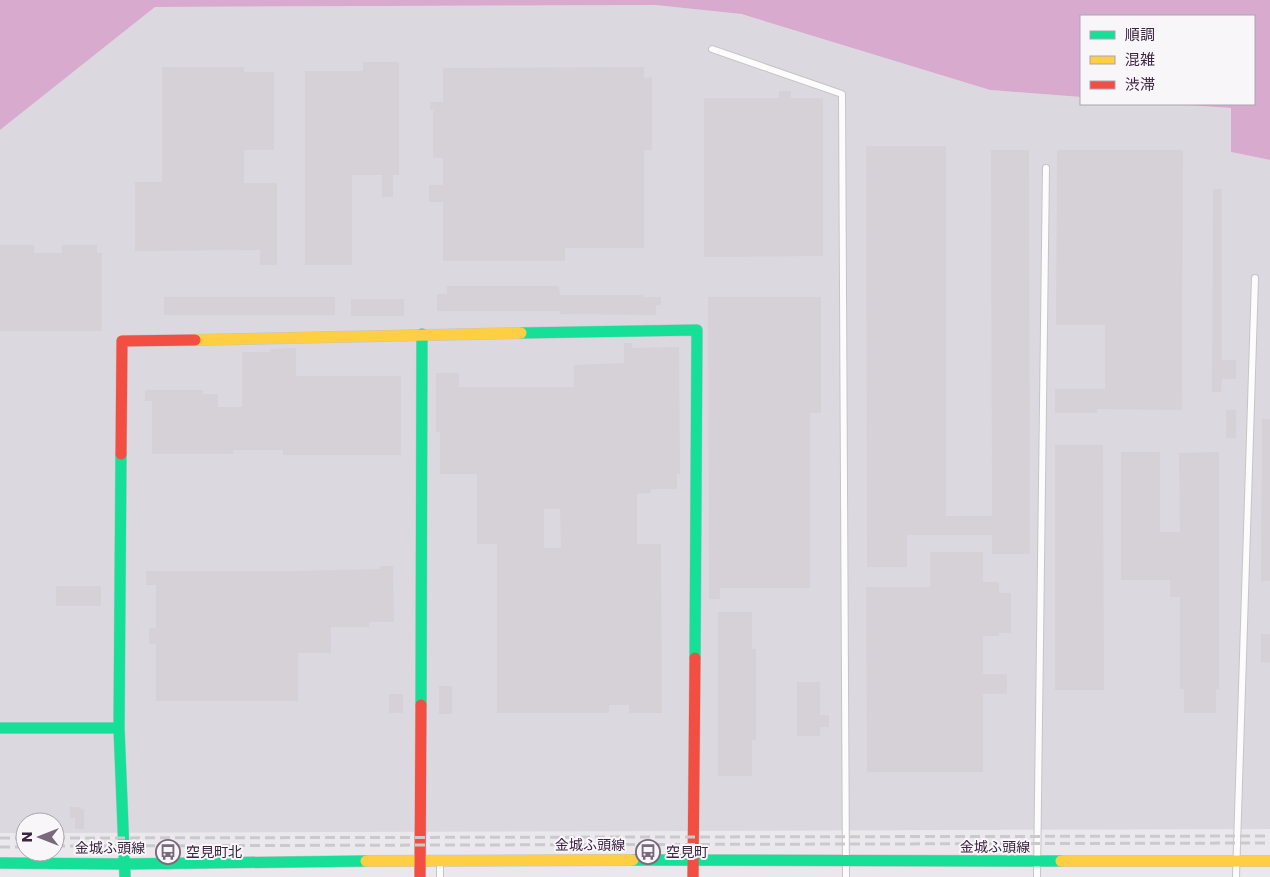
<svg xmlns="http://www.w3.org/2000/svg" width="1270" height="877" font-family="Poppins,'Noto Sans JP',sans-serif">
  <rect width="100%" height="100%" fill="#eae8ec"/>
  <path fill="#dcd8df" d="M 655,5 L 740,14 L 990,90 L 1081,97 L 1081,104 L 1173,104 L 1231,108 L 1231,152 L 1270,160 L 1270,829 L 55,833 L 55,822 L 25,822 L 25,833 L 0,833 L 0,130 L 155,7 Z"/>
  <path fill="#d8abce" d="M 0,0 L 1270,0 L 1270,160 L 1231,152 L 1231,108 L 1173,104 L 1254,104 L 1254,16 L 1081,16 L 1081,97 L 990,90 L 741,14 L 655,5 L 155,7 L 0,130 Z"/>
  <path fill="#d5d1d7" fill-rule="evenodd" d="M 363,62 L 399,62 L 399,175 L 393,175 L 393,197 L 382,197 L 382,175 L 352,175 L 352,265 L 305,265 L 305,71 L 363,71 Z
    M 162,67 L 244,67 L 244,72 L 274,72 L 274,150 L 244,150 L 244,183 L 277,183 L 277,265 L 260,265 L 260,250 L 135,251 L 135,182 L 162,182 Z
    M 644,67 L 644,78 L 652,77 L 652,150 L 644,150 L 644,248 L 565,248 L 565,261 L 443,261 L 443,202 L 429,202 L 429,185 L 443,185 L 443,158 L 433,158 L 433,110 L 430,110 L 430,102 L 443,102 L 443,68 Z
    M 779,91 L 791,91 L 791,98 L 823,98 L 823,256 L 704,257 L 704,98 L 779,98 Z
    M 866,146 L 946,146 L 946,516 L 992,516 L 991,150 L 1029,150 L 1030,554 L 992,554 L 992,535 L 907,535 L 907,567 L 867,567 Z
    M 1057,150 L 1183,150 L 1182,410 L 1097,409 L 1097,413 L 1055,413 L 1055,389 L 1105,389 L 1105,325 L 1056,325 Z
    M 1213,189 L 1222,189 L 1222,360 L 1236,360 L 1236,379 L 1222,379 L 1221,392 L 1212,392 Z
    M 0,245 L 34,245 L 34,253 L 62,253 L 62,245 L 97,245 L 97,253 L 102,253 L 102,331 L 0,331 Z
    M 447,286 L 559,286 L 560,295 L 643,295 L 643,297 L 661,297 L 661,305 L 656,305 L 656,315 L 560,314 L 560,311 L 437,311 L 437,294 L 447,294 Z
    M 164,297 L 335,297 L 335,315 L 164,315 Z
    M 708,297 L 821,297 L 821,413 L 810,413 L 810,588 L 720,588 L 720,599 L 709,599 Z
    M 351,299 L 404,299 L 404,316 L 351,316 Z
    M 624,343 L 632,343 L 632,348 L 679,347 L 680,474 L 677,474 L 677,489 L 651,489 L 651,493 L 637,494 L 637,544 L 661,544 L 662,713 L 629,713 L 629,705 L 609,705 L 609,713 L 497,713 L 497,544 L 477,544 L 477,474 L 440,474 L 440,432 L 436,432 L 436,373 L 459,373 L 459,387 L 574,387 L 574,365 L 624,363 ZM 544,509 L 560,509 L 561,548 L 544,548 Z
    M 296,348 L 296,376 L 401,376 L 401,455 L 283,455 L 283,450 L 233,450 L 233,454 L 152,454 L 152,401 L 145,401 L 145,390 L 203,390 L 203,394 L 218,394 L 218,407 L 242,407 L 242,352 L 270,352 L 270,349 Z
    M 1226,410 L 1236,410 L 1236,438 L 1226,438 Z
    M 1262,419 L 1270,419 L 1270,581 L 1261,581 Z
    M 1055,445 L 1103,445 L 1104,690 L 1055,690 Z
    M 1121,452 L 1160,452 L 1160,532 L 1180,532 L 1179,453 L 1219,452 L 1219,689 L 1216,689 L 1216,713 L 1184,713 L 1184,689 L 1180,689 L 1180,597 L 1170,597 L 1170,580 L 1121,580 Z
    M 930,552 L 983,552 L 983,582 L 999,582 L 999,593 L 1011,593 L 1011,633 L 999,633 L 999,636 L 983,636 L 983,674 L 1007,674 L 1007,694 L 983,694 L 983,772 L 867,772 L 866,587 L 930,587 Z
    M 380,566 L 393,566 L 394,622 L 369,622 L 369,627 L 331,627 L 331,653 L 298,653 L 298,701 L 156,701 L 156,644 L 149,644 L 149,628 L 156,628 L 156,585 L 146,585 L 146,571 L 292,571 L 380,569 Z
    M 56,586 L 101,586 L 101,606 L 56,606 Z
    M 718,612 L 752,612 L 752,649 L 756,649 L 756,740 L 752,740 L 752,776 L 718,776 Z
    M 1261,634 L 1270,634 L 1270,663 L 1261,662 Z
    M 797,682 L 820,682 L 820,715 L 829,715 L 829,727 L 820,727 L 820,736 L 797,736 Z
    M 439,686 L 452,686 L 452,714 L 439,714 Z
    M 389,694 L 403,694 L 403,713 L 389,713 Z
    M 70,807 L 81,807 L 81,809 L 84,809 L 84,829 L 75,829 L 75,818 L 70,818 Z"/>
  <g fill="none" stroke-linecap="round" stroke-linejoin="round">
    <defs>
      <path id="lane" d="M 712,49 L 842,94 L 846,877
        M 440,877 L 440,863
        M 1037,877 L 1046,168
        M 1236,877 L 1255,278"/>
      <path id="fast" d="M 521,333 L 697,330 L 695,658
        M 121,454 L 119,728 L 125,877
        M 421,705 L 422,334
        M 0,728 L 119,728
        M 633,860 L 1061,861
        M 0,863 L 125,864 L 366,861"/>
      <path id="slow" d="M 195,340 L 521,333
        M 366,861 L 633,860
        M 1061,861 L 1270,861"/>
      <path id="jam" d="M 121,454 L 122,341 L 195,340
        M 420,877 L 421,705
        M 693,877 L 695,658"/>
    </defs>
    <use href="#lane" stroke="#c6c4c8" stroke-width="8"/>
    <use href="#fast" stroke="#c6c2c8" stroke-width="12"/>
    <use href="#slow" stroke="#c6c2c8" stroke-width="12"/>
    <use href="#jam" stroke="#c6c2c8" stroke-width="12"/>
    <use href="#lane" stroke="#fcfcfc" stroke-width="6"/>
    <use href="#fast" stroke="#16e098" stroke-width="11"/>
    <use href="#slow" stroke="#ffcf43" stroke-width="11"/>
    <use href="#jam" stroke="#f24e42" stroke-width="11"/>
    <path stroke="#cbc9cc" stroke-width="3" stroke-dasharray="10 5" stroke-linecap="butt" d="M 0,838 L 25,838
      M 55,838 L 1270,836
      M 55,846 L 1270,843
      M 0,847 L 25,847"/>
  </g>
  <defs>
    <symbol id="bus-ring" viewBox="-11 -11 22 22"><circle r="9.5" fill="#f9f6fa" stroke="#78697c" stroke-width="1.5"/><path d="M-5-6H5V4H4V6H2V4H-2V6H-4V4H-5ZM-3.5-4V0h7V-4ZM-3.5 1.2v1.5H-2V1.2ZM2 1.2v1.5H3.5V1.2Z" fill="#78697c"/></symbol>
  </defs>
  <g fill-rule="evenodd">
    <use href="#bus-ring" x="154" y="838" width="28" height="28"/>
    <use href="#bus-ring" x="634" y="838" width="28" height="28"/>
  </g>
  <g text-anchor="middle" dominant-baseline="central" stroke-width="4" stroke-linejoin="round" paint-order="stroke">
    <g font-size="14" fill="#3b2540" stroke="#f9f6fa">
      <text x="590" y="845">金城ふ頭線</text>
      <text x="995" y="847">金城ふ頭線</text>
      <text x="110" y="848">金城ふ頭線</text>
    </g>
    <g font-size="14" fill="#3b2540" stroke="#f9f6fa" text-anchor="start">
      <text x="186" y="852">空見町北</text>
      <text x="666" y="852">空見町</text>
    </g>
  </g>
  <rect x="1080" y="15" width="175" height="90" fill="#f9f6fa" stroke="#ada2b0"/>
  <rect x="1090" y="31" width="25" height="8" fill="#16e098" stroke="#ada2b0"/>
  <text x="1125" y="40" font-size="15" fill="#3b2540">順調</text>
  <rect x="1090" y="56" width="25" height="8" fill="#ffcf43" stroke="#ada2b0"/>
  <text x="1125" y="65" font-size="15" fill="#3b2540">混雑</text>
  <rect x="1090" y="81" width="25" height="8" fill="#f24e42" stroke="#ada2b0"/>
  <text x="1125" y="90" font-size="15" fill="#3b2540">渋滞</text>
  <g transform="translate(40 837) rotate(270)"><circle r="24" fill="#f9f6fa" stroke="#ada2b0"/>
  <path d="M0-4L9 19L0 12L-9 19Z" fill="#78697c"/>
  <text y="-8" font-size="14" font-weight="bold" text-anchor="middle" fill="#3b2540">N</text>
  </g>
</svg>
